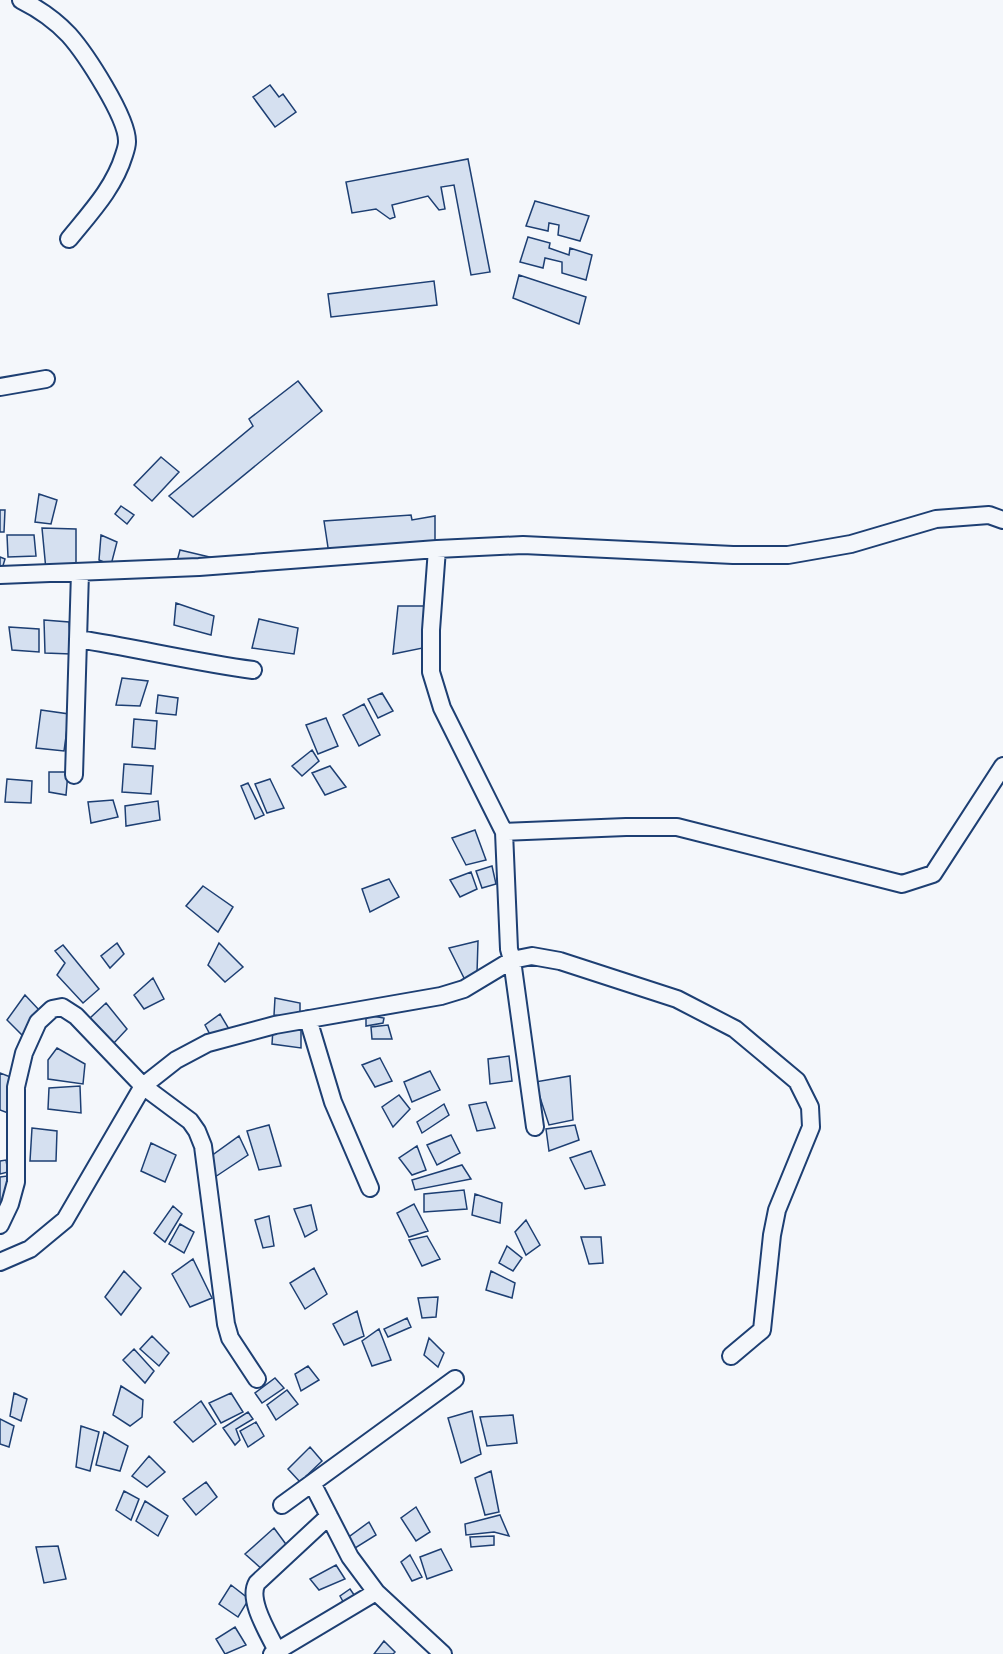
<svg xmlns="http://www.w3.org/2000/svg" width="1003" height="1654" font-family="'Exo 2',sans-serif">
  <rect width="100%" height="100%" fill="#f4f7fb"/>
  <path fill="#d5e0f0" stroke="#1d3f73" stroke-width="1.5" d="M 270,85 L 279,97 L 283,94 L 296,112 L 275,127 L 253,97 Z
    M 468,159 L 490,272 L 471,275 L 454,185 L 441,187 L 445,209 L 439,210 L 428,196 L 392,205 L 395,217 L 390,219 L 376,209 L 352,213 L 346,182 Z
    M 535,201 L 589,216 L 580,241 L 558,235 L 559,225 L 549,223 L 548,231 L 526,226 Z
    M 528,237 L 550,243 L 549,248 L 569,255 L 570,248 L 592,255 L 586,280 L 562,273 L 562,262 L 545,258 L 543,268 L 520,262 Z
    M 519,275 L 586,297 L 579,324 L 513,298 Z
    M 434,281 L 437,305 L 331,317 L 328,294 Z
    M 298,381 L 322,411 L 193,517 L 169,496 L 253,426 L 249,419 Z
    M 161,457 L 179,472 L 152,501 L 134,485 Z
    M 39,494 L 57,500 L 51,524 L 35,522 Z
    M 121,506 L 134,515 L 127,524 L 115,514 Z
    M 0,510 L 5,510 L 4,532 L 0,532 Z
    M 411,515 L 412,520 L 435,516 L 435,545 L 329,554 L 324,521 Z
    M 42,528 L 76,529 L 76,567 L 46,570 Z
    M 7,535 L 34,535 L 36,556 L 8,557 Z
    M 101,535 L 117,542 L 111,565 L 99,560 Z
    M 180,550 L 218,559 L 176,565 Z
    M 0,557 L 5,559 L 2,569 L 0,568 Z
    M 176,603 L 214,616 L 211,635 L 174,625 Z
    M 398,606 L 424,606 L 423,648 L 393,654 Z
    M 259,619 L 298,628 L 294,654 L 252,648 Z
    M 44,620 L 69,622 L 71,654 L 45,653 Z
    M 9,627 L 39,629 L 39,652 L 12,650 Z
    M 122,678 L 148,681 L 140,706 L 116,705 Z
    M 382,693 L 393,711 L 378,718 L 368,699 Z
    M 158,695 L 178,698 L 176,715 L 156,713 Z
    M 364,704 L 380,735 L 359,746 L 343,715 Z
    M 41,710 L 69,714 L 64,751 L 36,748 Z
    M 326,718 L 338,746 L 318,754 L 306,725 Z
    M 134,719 L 157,721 L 155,749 L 132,747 Z
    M 312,750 L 319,761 L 302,776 L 292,766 Z
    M 124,764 L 153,766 L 151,794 L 122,792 Z
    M 330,766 L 346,787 L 325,795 L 312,773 Z
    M 49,772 L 68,772 L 66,795 L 49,792 Z
    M 7,779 L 32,781 L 31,803 L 5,802 Z
    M 270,779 L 284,808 L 267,813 L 255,784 Z
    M 248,783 L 264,815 L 255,819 L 241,786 Z
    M 113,800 L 118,817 L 91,823 L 88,802 Z
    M 158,801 L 160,820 L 126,826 L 125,806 Z
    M 475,830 L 486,860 L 466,865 L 452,838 Z
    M 492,866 L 496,884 L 482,888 L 476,871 Z
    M 471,872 L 477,889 L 460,897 L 450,880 Z
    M 389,879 L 399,897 L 370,912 L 362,889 Z
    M 203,886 L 233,907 L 218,932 L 186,906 Z
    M 478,941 L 477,973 L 465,980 L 449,948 Z
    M 117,943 L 124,954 L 110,968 L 101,956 Z
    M 219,943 L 243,967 L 225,982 L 208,965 Z
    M 63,945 L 99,989 L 83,1003 L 57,975 L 65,963 L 55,951 Z
    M 153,978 L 164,999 L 144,1009 L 134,995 Z
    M 25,995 L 41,1012 L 24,1037 L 7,1020 Z
    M 275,998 L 300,1003 L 300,1018 L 274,1015 Z
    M 106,1003 L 127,1029 L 114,1043 L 90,1018 Z
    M 220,1014 L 232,1034 L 213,1040 L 205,1025 Z
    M 366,1015 L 384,1018 L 383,1023 L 366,1026 Z
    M 301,1024 L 301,1048 L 272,1044 L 273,1029 Z
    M 388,1025 L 392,1039 L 372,1039 L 371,1027 Z
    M 57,1048 L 85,1064 L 83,1084 L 48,1079 L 48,1060 Z
    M 509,1056 L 512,1081 L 490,1084 L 488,1059 Z
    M 380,1058 L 392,1081 L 375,1087 L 362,1065 Z
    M 430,1071 L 440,1090 L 412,1102 L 404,1082 Z
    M 0,1073 L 13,1078 L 8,1113 L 0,1110 Z
    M 570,1076 L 573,1120 L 549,1125 L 535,1082 Z
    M 80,1086 L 81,1113 L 48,1109 L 49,1088 Z
    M 399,1095 L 410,1109 L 393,1127 L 382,1107 Z
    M 486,1102 L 495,1128 L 477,1131 L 469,1105 Z
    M 444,1104 L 449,1115 L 422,1133 L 417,1122 Z
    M 269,1125 L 281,1166 L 259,1170 L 247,1131 Z
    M 575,1125 L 579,1140 L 549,1151 L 546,1129 Z
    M 32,1128 L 57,1131 L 56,1161 L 30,1161 Z
    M 451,1135 L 460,1153 L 437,1165 L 427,1145 Z
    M 239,1136 L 248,1155 L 215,1177 L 207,1159 Z
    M 151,1143 L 176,1155 L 165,1182 L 141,1171 Z
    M 417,1146 L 426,1170 L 412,1175 L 399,1158 Z
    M 591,1151 L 605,1185 L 585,1189 L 570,1158 Z
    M 6,1160 L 8,1172 L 0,1174 L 0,1161 Z
    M 462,1165 L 471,1179 L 415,1190 L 412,1180 Z
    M 7,1176 L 7,1201 L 0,1203 L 0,1177 Z
    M 464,1190 L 467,1209 L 424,1212 L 424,1194 Z
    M 475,1194 L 502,1203 L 500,1223 L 472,1215 Z
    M 414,1204 L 428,1231 L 409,1237 L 397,1213 Z
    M 311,1205 L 317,1230 L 305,1237 L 294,1209 Z
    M 173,1206 L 182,1214 L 165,1242 L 154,1233 Z
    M 269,1216 L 274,1246 L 263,1248 L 255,1220 Z
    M 526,1220 L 540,1245 L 526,1255 L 515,1232 Z
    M 180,1224 L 194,1232 L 184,1253 L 169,1244 Z
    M 427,1236 L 440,1259 L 422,1266 L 409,1240 Z
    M 581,1237 L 601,1237 L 603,1263 L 589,1264 Z
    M 507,1246 L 522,1258 L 513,1271 L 499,1263 Z
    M 193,1259 L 212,1298 L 190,1307 L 172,1274 Z
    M 314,1268 L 327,1294 L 305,1309 L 290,1283 Z
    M 124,1271 L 141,1288 L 121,1315 L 105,1297 Z
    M 491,1271 L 515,1283 L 512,1298 L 486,1290 Z
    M 438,1297 L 436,1317 L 422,1318 L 418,1298 Z
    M 357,1311 L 364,1336 L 344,1345 L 333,1324 Z
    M 407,1318 L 411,1327 L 388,1337 L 384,1329 Z
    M 379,1329 L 391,1360 L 372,1366 L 362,1341 Z
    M 152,1336 L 169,1353 L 159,1366 L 140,1349 Z
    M 429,1338 L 444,1353 L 438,1367 L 424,1355 Z
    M 134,1349 L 154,1371 L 145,1383 L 123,1360 Z
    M 308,1366 L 319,1380 L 301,1391 L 295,1374 Z
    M 275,1378 L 284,1388 L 262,1403 L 255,1393 Z
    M 121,1386 L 143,1400 L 142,1417 L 130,1426 L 113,1415 Z
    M 287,1390 L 298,1404 L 276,1420 L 267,1405 Z
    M 14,1393 L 27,1399 L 21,1421 L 10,1416 Z
    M 231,1393 L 243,1412 L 221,1423 L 209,1403 Z
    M 201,1401 L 216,1424 L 193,1442 L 174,1422 Z
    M 472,1411 L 481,1454 L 461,1463 L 448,1418 Z
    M 248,1412 L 253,1419 L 236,1429 L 240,1440 L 235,1445 L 223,1428 Z
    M 513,1415 L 517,1443 L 487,1446 L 480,1417 Z
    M 0,1419 L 14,1426 L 9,1447 L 0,1444 Z
    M 256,1422 L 264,1436 L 248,1447 L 240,1431 Z
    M 81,1426 L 99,1432 L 90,1471 L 76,1467 Z
    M 104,1432 L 128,1446 L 120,1471 L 96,1465 Z
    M 310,1447 L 322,1461 L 300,1482 L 288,1469 Z
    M 149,1456 L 165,1472 L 147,1487 L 132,1476 Z
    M 491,1471 L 499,1512 L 485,1515 L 475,1478 Z
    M 206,1482 L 217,1497 L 196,1515 L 183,1499 Z
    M 124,1491 L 139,1499 L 131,1520 L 116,1510 Z
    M 145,1501 L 168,1516 L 158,1536 L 136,1521 Z
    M 416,1507 L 430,1532 L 416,1541 L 401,1518 Z
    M 500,1515 L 509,1536 L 494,1532 L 466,1535 L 465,1524 Z
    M 369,1522 L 376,1535 L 352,1550 L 346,1539 Z
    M 274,1528 L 288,1547 L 264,1571 L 245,1554 Z
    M 494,1536 L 494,1545 L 471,1547 L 470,1537 Z
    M 58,1546 L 66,1579 L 44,1583 L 36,1547 Z
    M 441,1549 L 452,1570 L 427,1579 L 420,1557 Z
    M 410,1555 L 422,1577 L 412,1581 L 401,1562 Z
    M 336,1565 L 345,1579 L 319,1590 L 310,1579 Z
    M 231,1585 L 249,1599 L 238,1617 L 219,1604 Z
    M 350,1589 L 357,1599 L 346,1607 L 340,1596 Z
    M 235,1627 L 246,1645 L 225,1654 L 216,1639 Z
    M 384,1641 L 395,1652 L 393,1654 L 374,1654 Z"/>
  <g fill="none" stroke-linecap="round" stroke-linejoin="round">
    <defs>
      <path id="minor" d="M 21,0 C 37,8 56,21 69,35 C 85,53 128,118 127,142 C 127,146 125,152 124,155 C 114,188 90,213 69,239
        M 0,387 L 46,379
        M 437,549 L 431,630 L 431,672 L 442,708 L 504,832 L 509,949 L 512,960 L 535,1127
        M 0,575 L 199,567 L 437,549 L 523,545 L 733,555 L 788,555 L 851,544 L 936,519 L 989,515 L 1003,520
        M 78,639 C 136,648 194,662 253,670
        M 74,775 L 80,572
        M 504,832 L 626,827 L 677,827 L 902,884 L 933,874 L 1003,766
        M 308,1019 L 333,1102 L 370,1188
        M 0,1225 L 10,1204 L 16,1182 L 16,1087 L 24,1053 L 38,1022 L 52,1009 L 62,1007 L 76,1016 L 143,1086 L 190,1121 L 197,1131 L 203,1146 L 226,1324 L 230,1338 L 257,1379
        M 0,1262 L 30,1249 L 65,1220 L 143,1086 L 176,1060 L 208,1043 L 275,1025 L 441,996 L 464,989 L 512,960 L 532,956 L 560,961 L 677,999 L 735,1029 L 797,1081 L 810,1107 L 811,1127 L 777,1210 L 772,1235 L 762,1330 L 731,1356
        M 312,1483 L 350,1557 L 376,1592 L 443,1654
        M 282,1505 L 455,1379
        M 277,1651 C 269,1634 247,1600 257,1583 L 329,1516
        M 272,1654 L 376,1592"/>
    </defs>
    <use href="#minor" stroke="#1d3f73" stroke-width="20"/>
    <use href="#minor" stroke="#f4f7fb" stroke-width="16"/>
  </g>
</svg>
